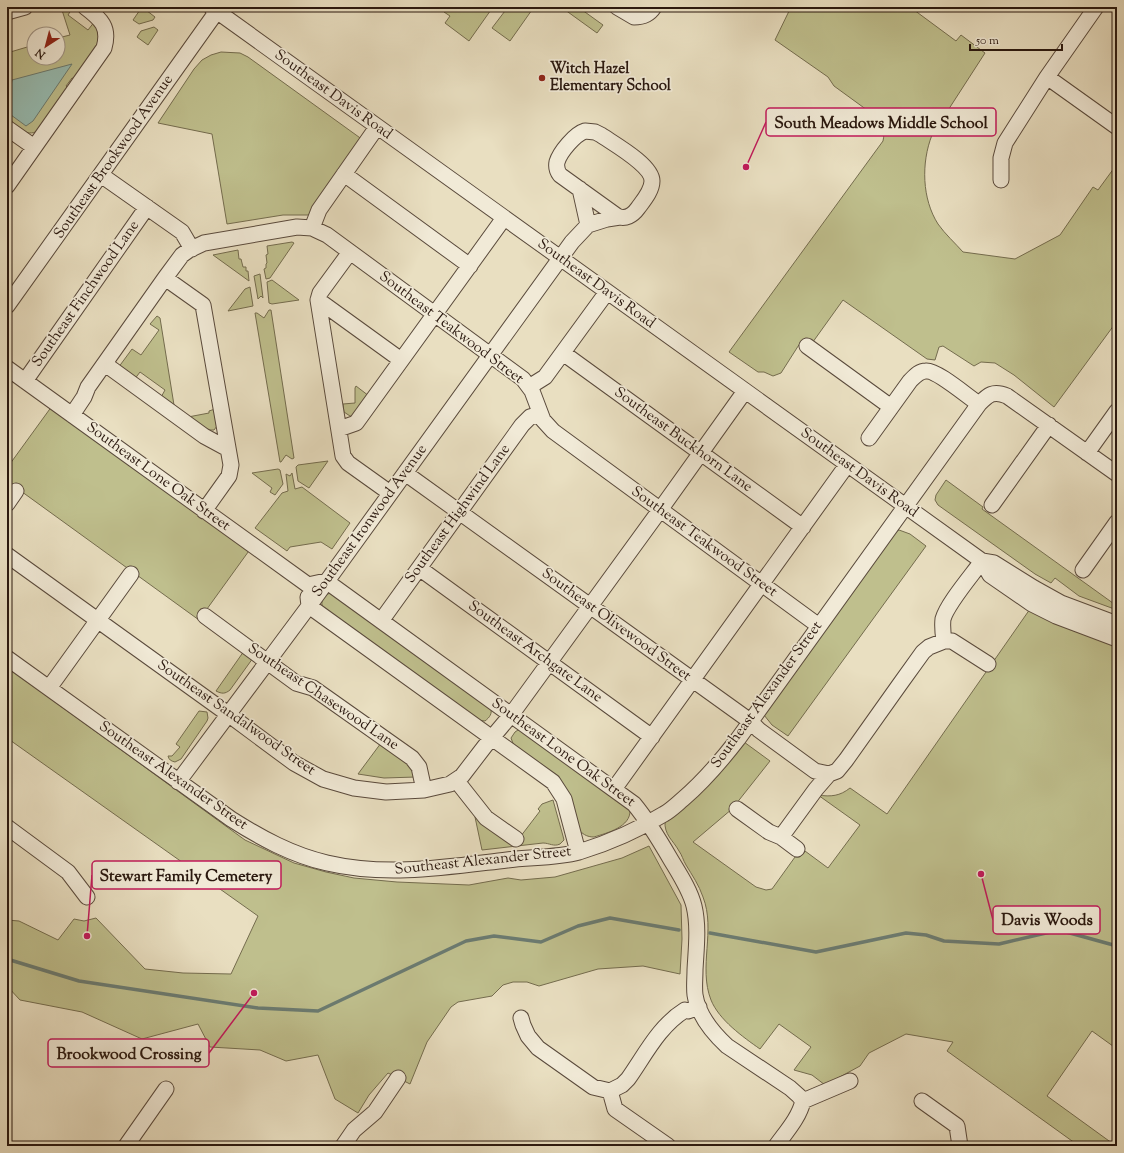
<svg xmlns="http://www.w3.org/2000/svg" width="1124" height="1153" font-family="'Sorts Mill Goudy',serif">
  <rect width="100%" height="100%" fill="#e9dfc1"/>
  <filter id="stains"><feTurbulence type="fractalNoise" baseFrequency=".005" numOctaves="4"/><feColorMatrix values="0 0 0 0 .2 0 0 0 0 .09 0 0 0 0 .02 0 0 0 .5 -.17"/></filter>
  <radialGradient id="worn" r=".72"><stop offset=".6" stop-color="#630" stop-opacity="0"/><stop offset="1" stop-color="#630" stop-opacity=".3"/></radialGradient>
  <path fill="#bfbf8d" stroke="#746c4e" d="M 61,7 L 73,7 L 68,15 L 88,30 L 95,21 L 98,27 L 99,42 L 75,79 L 72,78 L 66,86 L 69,89 L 38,131 C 26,137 17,128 7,121 L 7,53 L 34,45 L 34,58 L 58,58 L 58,38 L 70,35 Z
    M 142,7 L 155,17 L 153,20 L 139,24 L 133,20 Z
    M 447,7 L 493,7 L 469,41 L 445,23 L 450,16 L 444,12 Z
    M 508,7 L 534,7 L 510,41 L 492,28 Z
    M 561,7 L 578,7 L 603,25 L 597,33 Z
    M 791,7 L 910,7 L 956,41 L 961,35 L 985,53 L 932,135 C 921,163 922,199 938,224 C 945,234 955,243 963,252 L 1015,259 L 1060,235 L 1093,187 L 1098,190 L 1117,164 L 1117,321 L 1054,407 L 1014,375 L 995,363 L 981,362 L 974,366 L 943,346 L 939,347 L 935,360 L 927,359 L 843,300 L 810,346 L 802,340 L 781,373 L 773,376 L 764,372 L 758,372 L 729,352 L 883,141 C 885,132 883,126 878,118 L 834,86 L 828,77 L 775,40 Z
    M 154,27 L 158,30 L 148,45 L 137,37 L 141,31 Z
    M 221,52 L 240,53 L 248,57 L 363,140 L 311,215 L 283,215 L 227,224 L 212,134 L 158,123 L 194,69 L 202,60 L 211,55 Z
    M 292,242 L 294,243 L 270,278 L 266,279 L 264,269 L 266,268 L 266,264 L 267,263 L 266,255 L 268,254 L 267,246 Z
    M 238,250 L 239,259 L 241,259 L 243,267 L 246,267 L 246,271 L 248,271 L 249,281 L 213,255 Z
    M 260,274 L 263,298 L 261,296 L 258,299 L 254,276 Z
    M 272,280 L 299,300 L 272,304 L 269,303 L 267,282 Z
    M 250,287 L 253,306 L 228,311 L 245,289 Z
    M 269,310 L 271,310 L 294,458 L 292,459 L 286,455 L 281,462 L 280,462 L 255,313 L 257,313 L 264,318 Z
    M 157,316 L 160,318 L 174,405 L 160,399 L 165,390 L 140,372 L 134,380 L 118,368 L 132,349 L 141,355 L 159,330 L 150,324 Z
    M 356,386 L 369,396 L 353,416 L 350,416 L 344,412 L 343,404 L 355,403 L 355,388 Z
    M 52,406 L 251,548 L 199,620 L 7,481 L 7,468 Z
    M 215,409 L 217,426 L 214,430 L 209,430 L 188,417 L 209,413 L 209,411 Z
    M 328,461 L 309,488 L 298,481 L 296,467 L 298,465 Z
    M 278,469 L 280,470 L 283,484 L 275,495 L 270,492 L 272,488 L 252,473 Z
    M 292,473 L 295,489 L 302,487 L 350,523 L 332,549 L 321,542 L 290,547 L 287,551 L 255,528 L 282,493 L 288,491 L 286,474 L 290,476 Z
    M 946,480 L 983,507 L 982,509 L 1117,606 L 1117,610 L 1079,596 L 1055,578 L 1051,583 L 1035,574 L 938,505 L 935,500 L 936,495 Z
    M 899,530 L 910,534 L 926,546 L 788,736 L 772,725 L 764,715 L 895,532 Z
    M 330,593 L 335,594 L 491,708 C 492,714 490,717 485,721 L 477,720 L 323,608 C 320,601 323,596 330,593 Z
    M 1030,609 L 1117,646 L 1117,1049 L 1092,1031 L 1047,1096 L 1116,1146 L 1079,1146 L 947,1051 L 953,1042 L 906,1034 L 869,1053 L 860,1066 L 825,1085 L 812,1075 L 794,1070 L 811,1047 L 779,1024 L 760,1049 C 743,1037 719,1020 711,1000 C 698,967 716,930 703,897 C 699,885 692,875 686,865 C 683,860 682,855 679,851 C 673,840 664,835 665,821 L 744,742 L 770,761 L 732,809 L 693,842 L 756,887 L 766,890 L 772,889 L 795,857 L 800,857 L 805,851 L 828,868 L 860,825 L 818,795 C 831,797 840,796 850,788 L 887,814 Z
    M 244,651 L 253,658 L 230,690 C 225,694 222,694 216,691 Z
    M 7,667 L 245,840 L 294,863 L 326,872 L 354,878 L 397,882 L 469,885 L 508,878 L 521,880 L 555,877 L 622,858 L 649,846 L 681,905 L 682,939 L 680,974 L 643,966 L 598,969 L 539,986 L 527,982 L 513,982 L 503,985 L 492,996 L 458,1002 L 451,1007 L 427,1042 L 410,1084 L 388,1073 L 369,1095 L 358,1113 L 335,1099 L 318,1055 L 286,1061 L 260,1050 L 210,1047 L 198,1024 L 142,1039 L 82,1012 L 20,1000 L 7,986 L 7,920 L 19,921 L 58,940 L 74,919 L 84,921 L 96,918 L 145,969 L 183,973 L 231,974 L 258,916 L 7,738 Z
    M 199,711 L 207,712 L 208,718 L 207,721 L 181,759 L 175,762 C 171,761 169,760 168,756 L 172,756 L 180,747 L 176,744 Z
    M 518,730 L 525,731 L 630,810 C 631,827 607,833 594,837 C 588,837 584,835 580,831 L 568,794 L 514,746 L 511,738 L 515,732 Z
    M 381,743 L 408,763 L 416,777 L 384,778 L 358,774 Z
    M 553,800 L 563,836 L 564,840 L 560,844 C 554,847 549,843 543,843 L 482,850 L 475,817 L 514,845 L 540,811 L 538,809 L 542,804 Z"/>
  <path fill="#97bdb3" stroke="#6b7b71" d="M 72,64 L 33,121 L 26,126 L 7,112 L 12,80 Z"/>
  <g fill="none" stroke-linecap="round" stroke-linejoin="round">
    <path stroke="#6b7b71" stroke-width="3.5" d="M 710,933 L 816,952 L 906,933 L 926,935 L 944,941 L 999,944 L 1059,930 L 1117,946
      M 7,959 L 79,981 L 258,1008 L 318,1011 L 466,941 L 494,936 L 541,942 L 578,926 L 610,918 L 679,930"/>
    <defs>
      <path id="minor" d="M 211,7 L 982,561 L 994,563 L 1034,588 L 1061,603 L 1117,624
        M 617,7 L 634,17 C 643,17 649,15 654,7
        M 7,12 L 25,7
        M 1047,77 L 1117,127
        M 7,128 L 34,147
        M 585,131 L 595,132 L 601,135 C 614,144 652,165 652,181 C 652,191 643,201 638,208 C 633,215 625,220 617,216 L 560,175 C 557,171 556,167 557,162 C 560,152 575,134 585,131 Z
        M 344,174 L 470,266
        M 101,175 L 182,232 L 192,249
        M 1001,180 L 1001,158 L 1005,143 L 1047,77 L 1096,7
        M 7,186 L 104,48 C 110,27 101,19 85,7
        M 580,189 L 588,225
        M 312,228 L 319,210 L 377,127
        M 350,252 L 320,293 L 318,300 L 343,456 L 348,463 L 390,493
        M 165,278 L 203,305 L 231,465 L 229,476 L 204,511
        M 318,300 L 401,360
        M 7,306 L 220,7
        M 807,346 L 891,407
        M 563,353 L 803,527
        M 105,364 L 204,436 L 228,449
        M 7,368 L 308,585 L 326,581 L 634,804 C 649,822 660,841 671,860 C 680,875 690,890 694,906 C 699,927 696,950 695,970 C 695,978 694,987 695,995 C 698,1014 713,1033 727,1046 L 790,1088 L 799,1096 L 803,1101 C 799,1118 786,1132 776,1146
        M 25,381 L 147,207
        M 529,387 L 545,377 L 607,292
        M 72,415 L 84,397 L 88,387 L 165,278 L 182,255 L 189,250 L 204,243 L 297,227 L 312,228 L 327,235 L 523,379 L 532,391 L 543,420 L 553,431 L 819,626
        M 339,429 L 356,423 L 504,218
        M 869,438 L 910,381 C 915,376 919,371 926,371 C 937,370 968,397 979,404
        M 1087,453 L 1117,411
        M 405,473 L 750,721 L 759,730 L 815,771 L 829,774
        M 7,504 L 16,491
        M 992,505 L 1049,425
        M 7,555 L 228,714 L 294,763 L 323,779 L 354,788 L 386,792 L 424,790 L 450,784 L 462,776 L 485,746 L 511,715 L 660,510 L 745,391
        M 982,561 L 990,575 L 1032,604 L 1056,616 L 1117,639
        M 419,568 L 652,737
        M 1083,570 L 1117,522
        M 308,597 L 309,606 L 553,782 L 564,799 L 578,852
        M 205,616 L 296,683 L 313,688 L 412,758 L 419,767 L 424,790
        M 381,621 L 522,425 L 530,417 L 540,414
        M 944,641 C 943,634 942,627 943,619 C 947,604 972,575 982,561
        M 7,658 L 231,819 C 261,838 292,855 327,863 C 387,877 447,867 507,860 C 531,857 556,858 579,852 C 608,843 638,830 664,814 C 671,810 677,804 683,799 C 704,781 721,761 738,739 L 979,404 C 988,395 993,390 1007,396 L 1117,474
        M 49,688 L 131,574
        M 456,780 L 486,818 L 516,839
        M 178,782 L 309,606 L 572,242 L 588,225 L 607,219 L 620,217
        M 614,789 L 847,465
        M 737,809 L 769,832 L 781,837 L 797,849
        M 7,827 L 68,872 L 87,897
        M 781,837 L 816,789 L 829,774 L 837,771 L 846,760 L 900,684 L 923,652 L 929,647 L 944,641 L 952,641 L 988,664
        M 521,1018 L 523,1025 L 528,1036 L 538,1048 L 593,1087 L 610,1091 L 622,1085 L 628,1079 C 645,1055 659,1026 685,1010 L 688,1011 L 699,1007
        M 610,1091 L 615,1109 L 668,1146
        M 803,1101 L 850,1081
        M 922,1101 L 957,1126 L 960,1146
        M 126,1146 L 166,1089
        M 343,1146 L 354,1130 L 375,1112 L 398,1078"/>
    </defs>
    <use href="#minor" stroke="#5a4a3c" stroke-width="17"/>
    <use href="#minor" stroke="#f1ead7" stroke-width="15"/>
  </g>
  <circle fill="#8f2418" stroke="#f1ead7" stroke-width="1.5" cx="542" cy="78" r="4"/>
  <g text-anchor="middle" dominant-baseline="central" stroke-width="3.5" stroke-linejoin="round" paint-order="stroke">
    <g font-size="15" font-weight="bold" fill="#2a180f" stroke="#f1ead7" text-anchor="start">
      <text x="550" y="69">Witch Hazel<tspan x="550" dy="17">Elementary School</tspan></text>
    </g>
    <g font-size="15" fill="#2a180f" stroke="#f1ead7">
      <text transform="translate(333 95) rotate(36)">Southeast Davis Road</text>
      <text transform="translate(114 157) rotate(-55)">Southeast Brookwood Avenue</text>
      <text transform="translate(596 284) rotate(36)">Southeast Davis Road</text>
      <text transform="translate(86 294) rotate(-55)">Southeast Finchwood Lane</text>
      <text transform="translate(451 328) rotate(37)">Southeast Teakwood Street</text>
      <text transform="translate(683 440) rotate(36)">Southeast Buckhorn Lane</text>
      <text transform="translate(859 473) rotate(36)">Southeast Davis Road</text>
      <text transform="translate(158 477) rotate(36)">Southeast Lone Oak Street</text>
      <text transform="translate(458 514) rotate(-54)">Southeast Highwind Lane</text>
      <text transform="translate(370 521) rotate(-54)">Southeast Ironwood Avenue</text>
      <text transform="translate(704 542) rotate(36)">Southeast Teakwood Street</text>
      <text transform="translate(616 625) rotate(36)">Southeast Olivewood Street</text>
      <text transform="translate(535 652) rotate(36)">Southeast Archgate Lane</text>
      <text transform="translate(767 695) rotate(-54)">Southeast Alexander Street</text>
      <text transform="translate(323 697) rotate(34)">Southeast Chasewood Lane</text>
      <text transform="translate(236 718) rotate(35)">Southeast Sandalwood Street</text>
      <text transform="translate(563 753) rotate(36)">Southeast Lone Oak Street</text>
      <text transform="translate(173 776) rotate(35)">Southeast Alexander Street</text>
      <text transform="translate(483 861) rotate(-6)">Southeast Alexander Street</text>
    </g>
  </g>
  <path fill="none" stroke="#c2185b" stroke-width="1.5" d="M746 167L766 122M87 936L92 875M981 874L993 920M254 993L209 1053"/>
  <g fill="#c2185b" stroke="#f1ead7" stroke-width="1.5">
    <circle cx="746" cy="167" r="4"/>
    <circle cx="87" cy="936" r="4"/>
    <circle cx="981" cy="874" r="4"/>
    <circle cx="254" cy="993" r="4"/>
  </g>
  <g fill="#f1ead7" stroke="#c2185b" stroke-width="1.5">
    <rect x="766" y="108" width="230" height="28" rx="4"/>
    <rect x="92" y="861" width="189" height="28" rx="4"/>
    <rect x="993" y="906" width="107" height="28" rx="4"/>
    <rect x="48" y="1039" width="161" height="28" rx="4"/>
  </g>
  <g font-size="16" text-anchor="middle" font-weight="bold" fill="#2a180f">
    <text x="881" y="128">South Meadows Middle School</text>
    <text x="186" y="881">Stewart Family Cemetery</text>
    <text x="1047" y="925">Davis Woods</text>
    <text x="129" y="1059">Brookwood Crossing</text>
  </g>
  <rect width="1124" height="1153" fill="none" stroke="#e9dfc1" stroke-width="24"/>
  <rect x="8" y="8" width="1108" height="1137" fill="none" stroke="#2a180f" stroke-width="2"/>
  <rect x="12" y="12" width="1100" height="1129" fill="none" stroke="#2a180f"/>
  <g transform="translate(46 46) rotate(216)"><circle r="19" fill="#f1ead7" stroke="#a19687"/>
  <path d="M0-3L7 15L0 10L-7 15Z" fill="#8f2418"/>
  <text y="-6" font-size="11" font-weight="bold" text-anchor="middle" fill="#2a180f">N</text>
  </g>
  <path d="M970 44v6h92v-6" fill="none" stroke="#2a180f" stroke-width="2"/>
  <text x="976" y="44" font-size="12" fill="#2a180f" stroke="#f1ead7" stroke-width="3" paint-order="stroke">50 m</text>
  <rect width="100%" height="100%" filter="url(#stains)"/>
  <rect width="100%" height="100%" fill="url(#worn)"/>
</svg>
